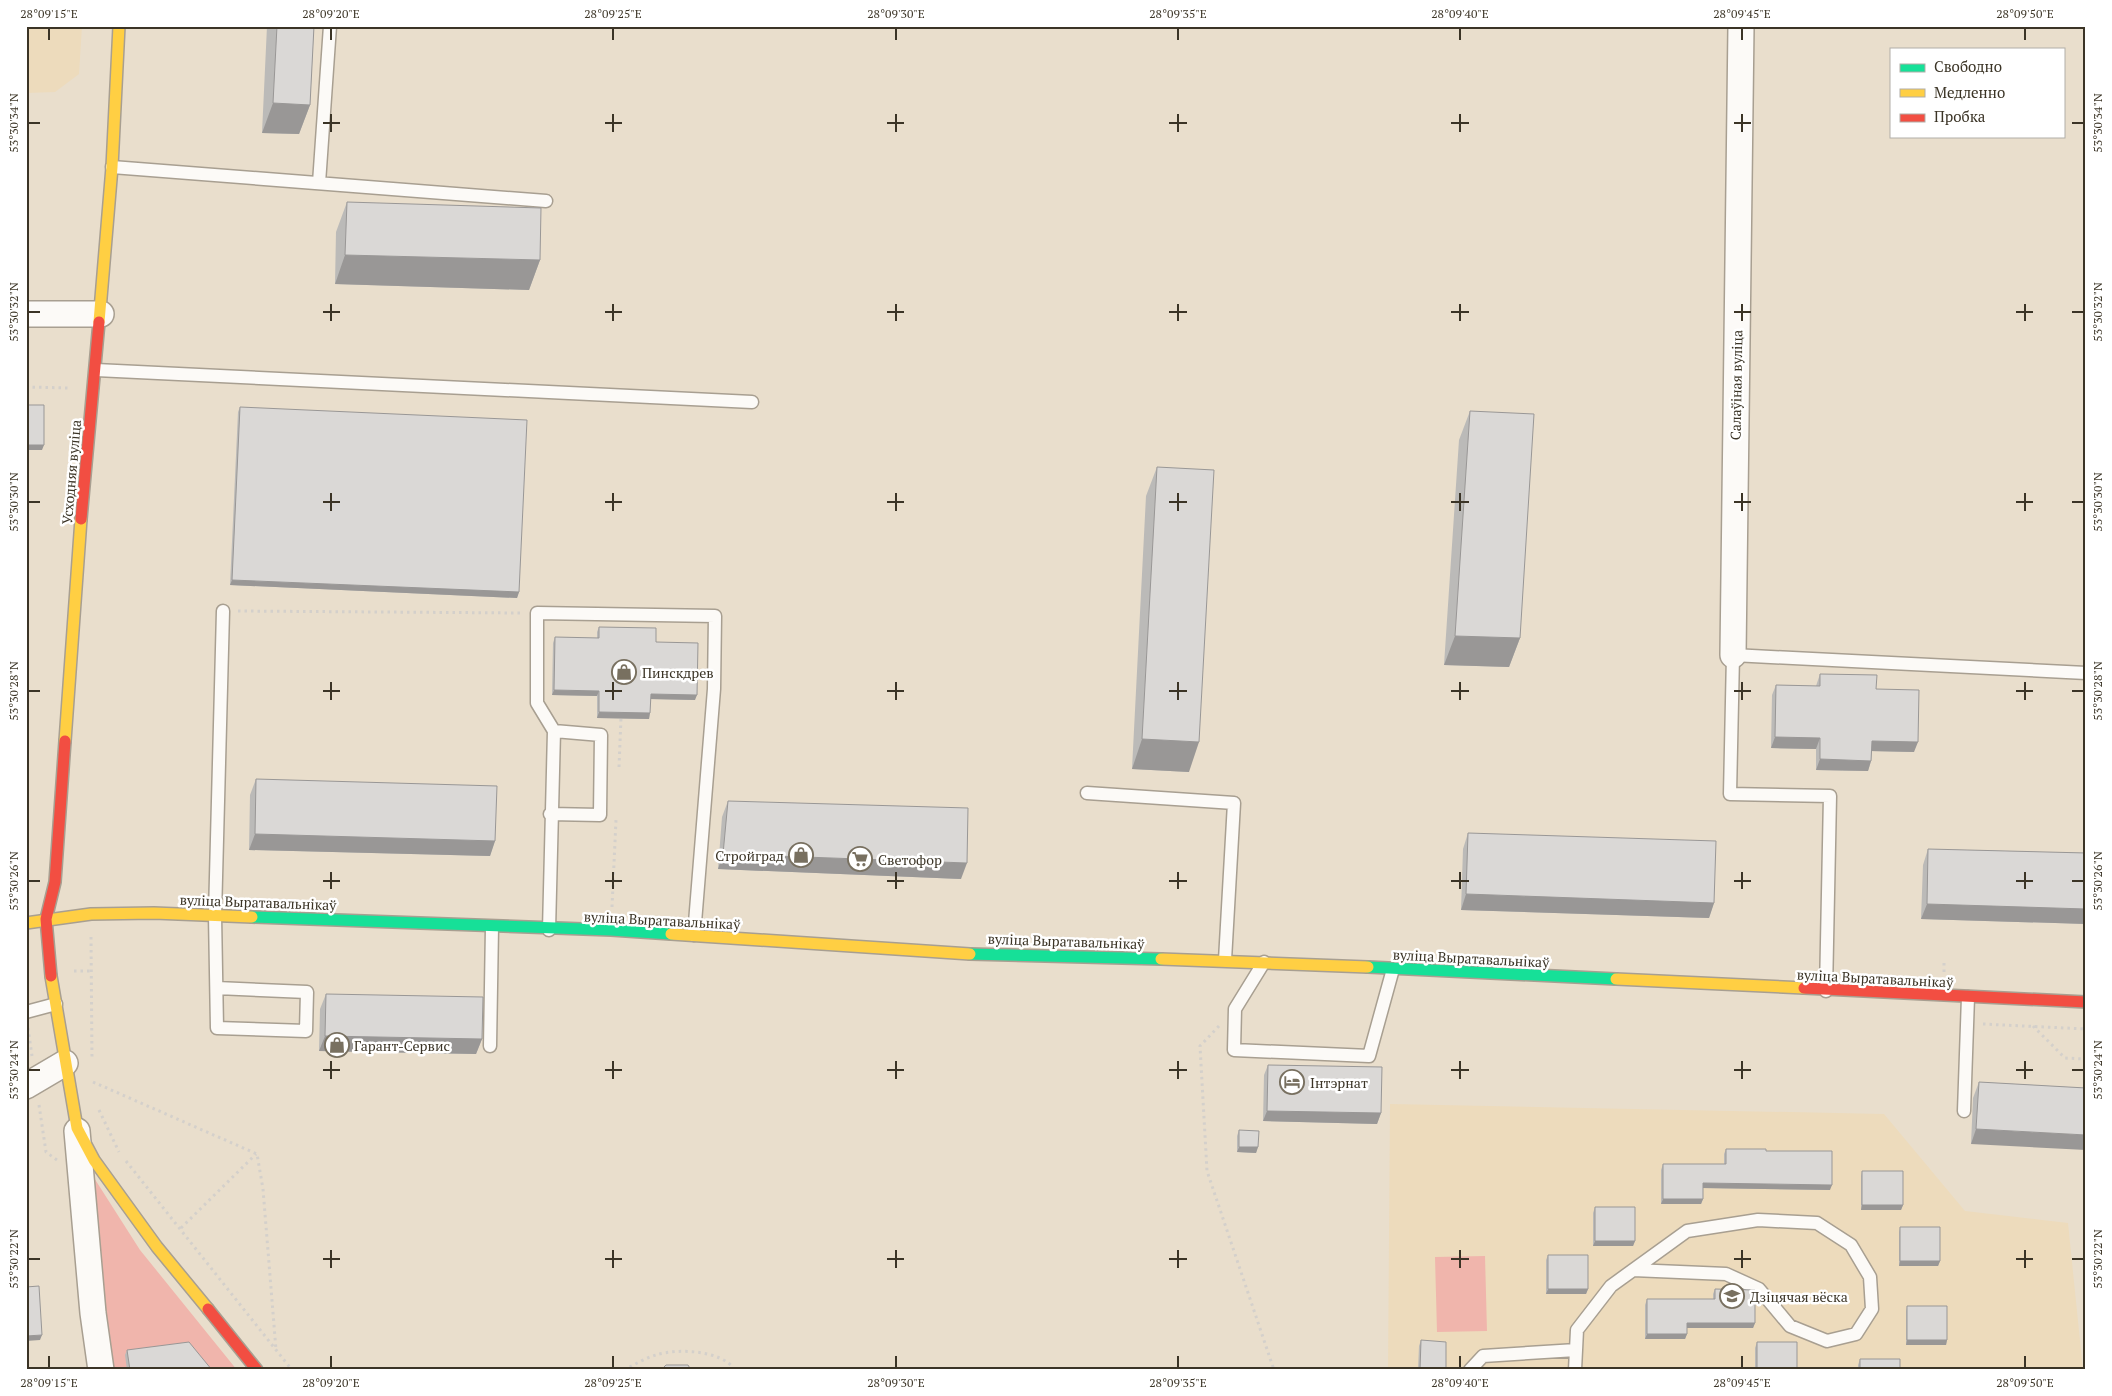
<svg xmlns="http://www.w3.org/2000/svg" width="2112" height="1396" font-family="'PT Serif',serif">
  <rect width="100%" height="100%" fill="#e9decc"/>
  <path fill="#eddbbc" d="M 26,26 L 82,26 L 79,74 L 55,92 L 26,93 Z
    M 1390,1104 L 1884,1114 L 1965,1211 L 2068,1223 L 2083,1370 L 1388,1370 Z"/>
  <path fill="#f0b5ac" d="M 82,1159 L 140,1250 L 237,1370 L 105,1370 Z
    M 1485,1256 L 1487,1331 L 1437,1332 L 1435,1257 Z"/>
  <g fill="none" stroke-linecap="round" stroke-linejoin="round">
    <defs>
      <path id="lane" d="M 112,167 L 546,201
        M 319,183 L 330,26
        M 96,370 L 752,402
        M 1087,793 L 1234,803 L 1225,960
        M 550,814 L 600,815 L 601,735 L 554,731
        M 549,930 L 554,731 L 537,703 L 537,613 L 715,616 L 714,689 L 694,935
        M 1264,962 L 1235,1009 L 1234,1050 L 1369,1056 L 1393,969
        M 217,988 L 307,992 L 306,1031 L 217,1028 L 215,915 L 223,611
        M 1826,991 L 1830,796 L 1730,794 L 1733,655 L 2086,673
        M 26,1012 L 56,1004
        M 490,1046 L 492,927
        M 1964,1111 L 1968,997
        M 1470,1370 L 1483,1356 L 1576,1350
        M 1575,1370 L 1577,1330 L 1611,1286 L 1687,1231 L 1758,1220 L 1817,1223 L 1851,1245 L 1870,1277 L 1872,1309 L 1856,1334 L 1827,1341 L 1790,1326 L 1759,1289 L 1726,1274 L 1633,1270"/>
      <path id="street" d="M 26,314 L 101,314
        M 1733,655 L 1741,26
        M 26,1086 L 65,1063
        M 77,1131 L 93,1313 L 101,1370"/>
      <path id="fast" d="M 252,917 L 611,930 L 671,934
        M 970,954 L 1161,959
        M 1368,967 L 1616,979"/>
      <path id="slow" d="M 99,322 L 112,167 L 119,26
        M 65,741 L 81,519
        M 26,923 L 91,914 L 154,913 L 252,917
        M 671,934 L 970,954
        M 1161,959 L 1368,967
        M 51,976 L 77,1128 L 94,1160 L 157,1247 L 208,1309
        M 1616,979 L 1804,988"/>
      <path id="jam" d="M 81,519 L 99,322
        M 51,976 L 46,919 L 55,882 L 65,741
        M 1804,988 L 2086,1002
        M 208,1309 L 257,1370"/>
    </defs>
    <use href="#lane" stroke="#a89f91" stroke-width="15"/>
    <use href="#street" stroke="#a89f91" stroke-width="28"/>
    <use href="#fast" stroke="#a89f91" stroke-width="14"/>
    <use href="#slow" stroke="#a89f91" stroke-width="14"/>
    <use href="#jam" stroke="#a89f91" stroke-width="14"/>
    <path stroke="#d4d0cb" stroke-width="3" stroke-dasharray="2.5 4" stroke-linecap="butt" d="M 26,387 L 69,388
      M 238,611 L 522,613
      M 619,767 L 621,718
      M 612,907 L 616,820
      M 91,937 L 92,1060
      M 74,971 L 90,971
      M 1944,972 L 1944,960
      M 1983,1024 L 2086,1029
      M 1219,1026 L 1200,1046 L 1207,1171 L 1274,1370
      M 2033,1026 L 2065,1058 L 2086,1059
      M 28,1028 L 32,1056
      M 93,1082 L 257,1154 L 263,1189 L 276,1350
      M 39,1105 L 46,1152 L 57,1160
      M 99,1110 L 119,1152
      M 126,1161 L 292,1370
      M 181,1228 L 256,1154
      M 624,1370 C 634,1365 645,1358 656,1355 C 677,1348 722,1350 735,1370"/>
    <use href="#lane" stroke="#fcfaf7" stroke-width="12"/>
    <use href="#street" stroke="#fcfaf7" stroke-width="25"/>
    <use href="#fast" stroke="#16e098" stroke-width="11"/>
    <use href="#slow" stroke="#ffcf43" stroke-width="11"/>
    <use href="#jam" stroke="#f24e42" stroke-width="11"/>
  </g>
  <path fill="#bbbab8" d="M 267,26 L 314,26 L 310,105 L 299,134 L 262,133 Z
    M 347,202 L 540,260 L 529,290 L 335,284 L 336,232 Z
    M 240,407 L 519,592 L 517,598 L 230,585 L 238,412 Z
    M 1470,411 L 1520,638 L 1509,667 L 1444,665 L 1459,440 Z
    M 1157,467 L 1189,772 L 1132,769 L 1146,496 Z
    M 599,627 L 656,642 L 695,700 L 651,699 L 649,719 L 597,718 L 597,696 L 552,695 L 553,643 L 555,637 L 597,638 L 597,632 Z
    M 1820,674 L 1876,689 L 1914,752 L 1872,751 L 1871,761 L 1868,771 L 1816,770 L 1816,749 L 1771,748 L 1772,695 L 1776,685 L 1816,686 Z
    M 256,779 L 495,841 L 490,856 L 249,850 L 250,795 Z
    M 728,801 L 961,879 L 718,869 L 722,817 Z
    M 1468,833 L 1714,903 L 1709,918 L 1461,910 L 1463,849 Z
    M 1928,849 L 2086,853 L 2086,924 L 1921,919 L 1923,865 Z
    M 326,994 L 482,1039 L 476,1054 L 319,1051 L 320,1009 Z
    M 1268,1065 L 1381,1113 L 1377,1124 L 1263,1121 L 1264,1075 Z
    M 1979,1082 L 2086,1088 L 1971,1144 L 1973,1098 Z
    M 1239,1130 L 1258,1147 L 1256,1153 L 1237,1152 L 1237,1136 Z
    M 1726,1149 L 1766,1151 L 1830,1190 L 1703,1188 L 1703,1199 L 1701,1204 L 1661,1204 L 1661,1170 L 1663,1164 L 1724,1164 L 1724,1154 Z
    M 1862,1171 L 1903,1205 L 1901,1210 L 1861,1210 L 1861,1176 Z
    M 1595,1207 L 1635,1241 L 1633,1246 L 1593,1246 L 1593,1213 Z
    M 1900,1227 L 1940,1261 L 1938,1266 L 1899,1266 L 1899,1232 Z
    M 1548,1255 L 1588,1289 L 1586,1294 L 1546,1294 L 1546,1260 Z
    M 1715,1289 L 1755,1323 L 1753,1328 L 1687,1328 L 1687,1334 L 1685,1339 L 1645,1339 L 1645,1305 L 1647,1299 L 1713,1299 L 1713,1294 Z
    M 1907,1306 L 1947,1340 L 1946,1345 L 1906,1345 L 1906,1311 Z
    M 1421,1340 L 1446,1370 L 1418,1370 L 1419,1346 Z
    M 1757,1342 L 1797,1370 L 1755,1370 L 1755,1348 Z
    M 127,1350 L 212,1370 L 127,1370 L 125,1355 Z
    M 1860,1359 L 1900,1370 L 1858,1370 L 1858,1365 Z"/>
  <path fill="#999796" d="M 273,103 L 310,105 L 299,134 L 262,133 Z
    M 345,255 L 540,260 L 529,290 L 335,284 Z
    M 26,445 L 44,445 L 42,450 L 26,450 Z
    M 232,580 L 519,592 L 517,598 L 230,585 Z
    M 1455,636 L 1520,638 L 1509,667 L 1444,665 Z
    M 554,690 L 599,691 L 597,696 L 552,695 Z
    M 651,694 L 697,695 L 695,700 L 649,699 Z
    M 599,712 L 650,713 L 649,719 L 597,718 Z
    M 1775,737 L 1820,738 L 1816,749 L 1771,748 Z
    M 1142,739 L 1199,742 L 1189,772 L 1132,769 Z
    M 1872,741 L 1918,742 L 1914,752 L 1868,751 Z
    M 1820,759 L 1871,761 L 1868,771 L 1816,770 Z
    M 255,834 L 495,841 L 490,856 L 249,850 Z
    M 723,854 L 967,863 L 961,879 L 718,869 Z
    M 1466,894 L 1714,903 L 1709,918 L 1461,910 Z
    M 1927,904 L 2086,909 L 2086,924 L 1921,919 Z
    M 325,1036 L 482,1039 L 476,1054 L 319,1051 Z
    M 1267,1111 L 1381,1113 L 1377,1124 L 1263,1121 Z
    M 1976,1129 L 2086,1135 L 2086,1150 L 1971,1144 Z
    M 1239,1147 L 1258,1147 L 1256,1153 L 1237,1152 Z
    M 1703,1183 L 1832,1185 L 1830,1190 L 1701,1188 Z
    M 1663,1199 L 1703,1199 L 1701,1204 L 1661,1204 Z
    M 1862,1205 L 1903,1205 L 1901,1210 L 1861,1210 Z
    M 1595,1241 L 1635,1241 L 1633,1246 L 1593,1246 Z
    M 1900,1261 L 1940,1261 L 1938,1266 L 1899,1266 Z
    M 1548,1289 L 1588,1289 L 1586,1294 L 1546,1294 Z
    M 1687,1323 L 1755,1323 L 1753,1328 L 1685,1328 Z
    M 1647,1334 L 1687,1334 L 1685,1339 L 1645,1339 Z
    M 42,1335 L 40,1340 L 26,1341 L 26,1336 Z
    M 1907,1340 L 1947,1340 L 1946,1345 L 1906,1345 Z"/>
  <path fill="#dad8d6" stroke="#999796" d="M 277,26 L 314,26 L 310,105 L 273,103 Z
    M 347,202 L 541,208 L 540,260 L 345,255 Z
    M 26,405 L 44,405 L 44,445 L 26,445 Z
    M 240,407 L 527,420 L 519,592 L 232,580 Z
    M 1470,411 L 1534,414 L 1520,638 L 1455,636 Z
    M 1157,467 L 1214,470 L 1199,742 L 1142,739 Z
    M 599,627 L 656,628 L 656,642 L 698,643 L 697,695 L 651,694 L 650,713 L 599,712 L 599,691 L 554,690 L 555,637 L 599,638 Z
    M 1820,674 L 1877,675 L 1876,689 L 1919,690 L 1918,742 L 1872,741 L 1871,761 L 1820,759 L 1820,738 L 1775,737 L 1776,685 L 1820,686 Z
    M 256,779 L 497,786 L 495,841 L 255,834 Z
    M 728,801 L 968,808 L 967,863 L 723,854 Z
    M 1468,833 L 1716,841 L 1714,903 L 1466,894 Z
    M 1928,849 L 2086,853 L 2086,909 L 1927,904 Z
    M 326,994 L 483,997 L 482,1039 L 325,1036 Z
    M 1268,1065 L 1382,1067 L 1381,1113 L 1267,1111 Z
    M 1979,1082 L 2086,1088 L 2086,1135 L 1976,1129 Z
    M 1239,1130 L 1259,1131 L 1258,1147 L 1239,1147 Z
    M 1726,1149 L 1766,1149 L 1766,1151 L 1832,1151 L 1832,1185 L 1703,1183 L 1703,1199 L 1663,1199 L 1663,1164 L 1726,1164 Z
    M 1862,1171 L 1903,1171 L 1903,1205 L 1862,1205 Z
    M 1595,1207 L 1635,1207 L 1635,1241 L 1595,1241 Z
    M 1900,1227 L 1940,1227 L 1940,1261 L 1900,1261 Z
    M 1548,1255 L 1588,1255 L 1588,1289 L 1548,1289 Z
    M 39,1286 L 42,1335 L 26,1336 L 26,1287 Z
    M 1715,1289 L 1755,1290 L 1755,1323 L 1687,1323 L 1687,1334 L 1647,1334 L 1647,1299 L 1715,1299 Z
    M 1907,1306 L 1947,1306 L 1947,1340 L 1907,1340 Z
    M 1421,1340 L 1446,1342 L 1446,1370 L 1420,1370 Z
    M 189,1342 L 212,1370 L 130,1370 L 127,1350 Z
    M 1757,1342 L 1797,1342 L 1797,1370 L 1757,1370 Z
    M 1860,1359 L 1900,1359 L 1900,1370 L 1860,1370 Z
    M 666,1365 L 688,1365 L 691,1370 L 661,1370 Z"/>
  <path fill="none" stroke="#3b3426" stroke-width="2" d="M 49,28 L 49,40M 331,28 L 331,40M 613,28 L 613,40M 896,28 L 896,40M 1178,28 L 1178,40M 1460,28 L 1460,40M 1742,28 L 1742,40M 2025,28 L 2025,40M 331,114 L 331,132M 613,114 L 613,132M 896,114 L 896,132M 1178,114 L 1178,132M 1460,114 L 1460,132M 1742,114 L 1742,132M 28,123 L 40,123M 323,123 L 340,123M 605,123 L 622,123M 887,123 L 904,123M 1169,123 L 1187,123M 1451,123 L 1469,123M 1734,123 L 1751,123M 2072,123 L 2084,123M 331,304 L 331,321M 613,304 L 613,321M 896,304 L 896,321M 1178,304 L 1178,321M 1460,304 L 1460,321M 1742,304 L 1742,321M 2025,304 L 2025,321M 28,312 L 40,312M 323,312 L 340,312M 605,312 L 622,312M 887,312 L 904,312M 1169,312 L 1187,312M 1451,312 L 1469,312M 1734,312 L 1751,312M 2016,312 L 2033,312M 2072,312 L 2084,312M 331,493 L 331,511M 613,493 L 613,511M 896,493 L 896,511M 1178,493 L 1178,511M 1460,493 L 1460,511M 1742,493 L 1742,511M 2025,493 L 2025,511M 28,502 L 40,502M 323,502 L 340,502M 605,502 L 622,502M 887,502 L 904,502M 1169,502 L 1187,502M 1451,502 L 1469,502M 1734,502 L 1751,502M 2016,502 L 2033,502M 2072,502 L 2084,502M 331,682 L 331,700M 613,682 L 613,700M 896,682 L 896,700M 1178,682 L 1178,700M 1460,682 L 1460,700M 1742,682 L 1742,700M 2025,682 L 2025,700M 28,691 L 40,691M 323,691 L 340,691M 605,691 L 622,691M 887,691 L 904,691M 1169,691 L 1187,691M 1451,691 L 1469,691M 1734,691 L 1751,691M 2016,691 L 2033,691M 2072,691 L 2084,691M 331,872 L 331,889M 613,872 L 613,889M 896,872 L 896,889M 1178,872 L 1178,889M 1460,872 L 1460,889M 1742,872 L 1742,889M 2025,872 L 2025,889M 28,881 L 40,881M 323,881 L 340,881M 605,881 L 622,881M 887,881 L 904,881M 1169,881 L 1187,881M 1451,881 L 1469,881M 1734,881 L 1751,881M 2016,881 L 2033,881M 2072,881 L 2084,881M 331,1061 L 331,1079M 613,1061 L 613,1079M 896,1061 L 896,1079M 1178,1061 L 1178,1079M 1460,1061 L 1460,1079M 1742,1061 L 1742,1079M 2025,1061 L 2025,1079M 28,1070 L 40,1070M 323,1070 L 340,1070M 605,1070 L 622,1070M 887,1070 L 904,1070M 1169,1070 L 1187,1070M 1451,1070 L 1469,1070M 1734,1070 L 1751,1070M 2016,1070 L 2033,1070M 2072,1070 L 2084,1070M 331,1250 L 331,1268M 613,1250 L 613,1268M 896,1250 L 896,1268M 1178,1250 L 1178,1268M 1460,1250 L 1460,1268M 1742,1250 L 1742,1268M 2025,1250 L 2025,1268M 28,1259 L 40,1259M 323,1259 L 340,1259M 605,1259 L 622,1259M 887,1259 L 904,1259M 1169,1259 L 1187,1259M 1451,1259 L 1469,1259M 1734,1259 L 1751,1259M 2016,1259 L 2033,1259M 2072,1259 L 2084,1259M 49,1356 L 49,1368M 331,1356 L 331,1368M 613,1356 L 613,1368M 896,1356 L 896,1368M 1178,1356 L 1178,1368M 1460,1356 L 1460,1368M 1742,1356 L 1742,1368M 2025,1356 L 2025,1368"/>
  <defs>
    <symbol id="shop-ring" viewBox="-11 -11 22 22"><circle r="9.5" fill="#fff" stroke="#787060" stroke-width="1.5"/><path d="M-5-2.5h2.3a2.7 3.5 0 0 1 5.4 0H5L5.5 6h-11ZM-1.5-2.5h3a1.5 2.3 0 0 0-3 0Z" fill="#787060"/></symbol>
    <symbol id="supermarket-ring" viewBox="-11 -11 22 22"><circle r="9.5" fill="#fff" stroke="#787060" stroke-width="1.5"/><path d="M-6-5.5h2.5l.6 2H6L4.5 2H-2.5L-4.4-4H-6ZM-1.5 3.2a1.3 1.3 0 1 0 .1 0ZM3 3.2a1.3 1.3 0 1 0 .1 0Z" fill="#787060"/></symbol>
    <symbol id="hotel-ring" viewBox="-11 -11 22 22"><circle r="9.5" fill="#fff" stroke="#787060" stroke-width="1.5"/><path d="M-6-4.5h1.5V1H6V5H4.5V3h-9V5H-6ZM-4 0a1.8 1.8 0 1 1 3.6 0ZM.5 0V-2.5h3Q6-2.5 6 0Z" fill="#787060"/></symbol>
    <symbol id="school-ring" viewBox="-11 -11 22 22"><circle r="9.5" fill="#fff" stroke="#787060" stroke-width="1.5"/><path d="M0-5L7-2L0 1L-7-2ZM-4 1L0 2.5L4 1V4Q0 6-4 4Z" fill="#787060"/></symbol>
  </defs>
  <g fill-rule="evenodd">
    <use href="#shop-ring" x="610" y="658" width="28" height="28"/>
    <use href="#shop-ring" x="787" y="841" width="28" height="28"/>
    <use href="#supermarket-ring" x="846" y="845" width="28" height="28"/>
    <use href="#shop-ring" x="323" y="1031" width="28" height="28"/>
    <use href="#hotel-ring" x="1278" y="1068" width="28" height="28"/>
    <use href="#school-ring" x="1718" y="1282" width="28" height="28"/>
  </g>
  <g text-anchor="middle" dominant-baseline="central" stroke-width="5" stroke-linejoin="round" paint-order="stroke">
    <g font-size="14" fill="#3b3426" stroke="#fff">
      <text transform="translate(1736 385) rotate(-89)">Салаўіная вуліца</text>
      <text transform="translate(71 472) rotate(-85)">Усходняя вуліца</text>
      <text transform="translate(258 902) rotate(2)">вуліца Выратавальнікаў</text>
      <text transform="translate(662 920) rotate(3)">вуліца Выратавальнікаў</text>
      <text transform="translate(1066 941) rotate(2)">вуліца Выратавальнікаў</text>
      <text transform="translate(1471 958) rotate(3)">вуліца Выратавальнікаў</text>
      <text transform="translate(1875 978) rotate(3)">вуліца Выратавальнікаў</text>
    </g>
    <g font-size="14" fill="#3b3426" stroke="#fff" text-anchor="start">
      <text x="642" y="672">Пинскдрев</text>
      <text x="784" y="855" text-anchor="end">Стройград</text>
      <text x="878" y="859">Светофор</text>
      <text x="354" y="1045">Гарант-Сервис</text>
      <text x="1310" y="1082">Інтэрнат</text>
      <text x="1750" y="1296">Дзіцячая вёска</text>
    </g>
  </g>
  <rect width="2112" height="1396" fill="none" stroke="#ffffff" stroke-width="55"/>
  <rect x="1890" y="48" width="175" height="90" fill="#ffffff" stroke="#b1aea8"/>
  <rect x="1900" y="64" width="25" height="8" fill="#16e098" stroke="#b1aea8"/>
  <text x="1934" y="72" font-size="15" fill="#3b3426">Свободно</text>
  <rect x="1900" y="89" width="25" height="8" fill="#ffcf43" stroke="#b1aea8"/>
  <text x="1934" y="98" font-size="15" fill="#3b3426">Медленно</text>
  <rect x="1900" y="114" width="25" height="8" fill="#f24e42" stroke="#b1aea8"/>
  <text x="1934" y="122" font-size="15" fill="#3b3426">Пробка</text>
  <rect x="28" y="28" width="2056" height="1340" fill="none" stroke="#3b3426" stroke-width="2"/>
  <g font-size="12" text-anchor="middle" fill="#3b3426">
    <text x="49" y="18">28°09'15"E</text>
    <text x="331" y="18">28°09'20"E</text>
    <text x="613" y="18">28°09'25"E</text>
    <text x="896" y="18">28°09'30"E</text>
    <text x="1178" y="18">28°09'35"E</text>
    <text x="1460" y="18">28°09'40"E</text>
    <text x="1742" y="18">28°09'45"E</text>
    <text x="2025" y="18">28°09'50"E</text>
    <text transform="translate(14 123) rotate(-90)" y="4">53°30'34"N</text>
    <text transform="translate(2098 123) rotate(-90)" y="4">53°30'34"N</text>
    <text transform="translate(14 312) rotate(-90)" y="4">53°30'32"N</text>
    <text transform="translate(2098 312) rotate(-90)" y="4">53°30'32"N</text>
    <text transform="translate(14 502) rotate(-90)" y="4">53°30'30"N</text>
    <text transform="translate(2098 502) rotate(-90)" y="4">53°30'30"N</text>
    <text transform="translate(14 691) rotate(-90)" y="4">53°30'28"N</text>
    <text transform="translate(2098 691) rotate(-90)" y="4">53°30'28"N</text>
    <text transform="translate(14 881) rotate(-90)" y="4">53°30'26"N</text>
    <text transform="translate(2098 881) rotate(-90)" y="4">53°30'26"N</text>
    <text transform="translate(14 1070) rotate(-90)" y="4">53°30'24"N</text>
    <text transform="translate(2098 1070) rotate(-90)" y="4">53°30'24"N</text>
    <text transform="translate(14 1259) rotate(-90)" y="4">53°30'22"N</text>
    <text transform="translate(2098 1259) rotate(-90)" y="4">53°30'22"N</text>
    <text x="49" y="1387">28°09'15"E</text>
    <text x="331" y="1387">28°09'20"E</text>
    <text x="613" y="1387">28°09'25"E</text>
    <text x="896" y="1387">28°09'30"E</text>
    <text x="1178" y="1387">28°09'35"E</text>
    <text x="1460" y="1387">28°09'40"E</text>
    <text x="1742" y="1387">28°09'45"E</text>
    <text x="2025" y="1387">28°09'50"E</text>
  </g>
</svg>
